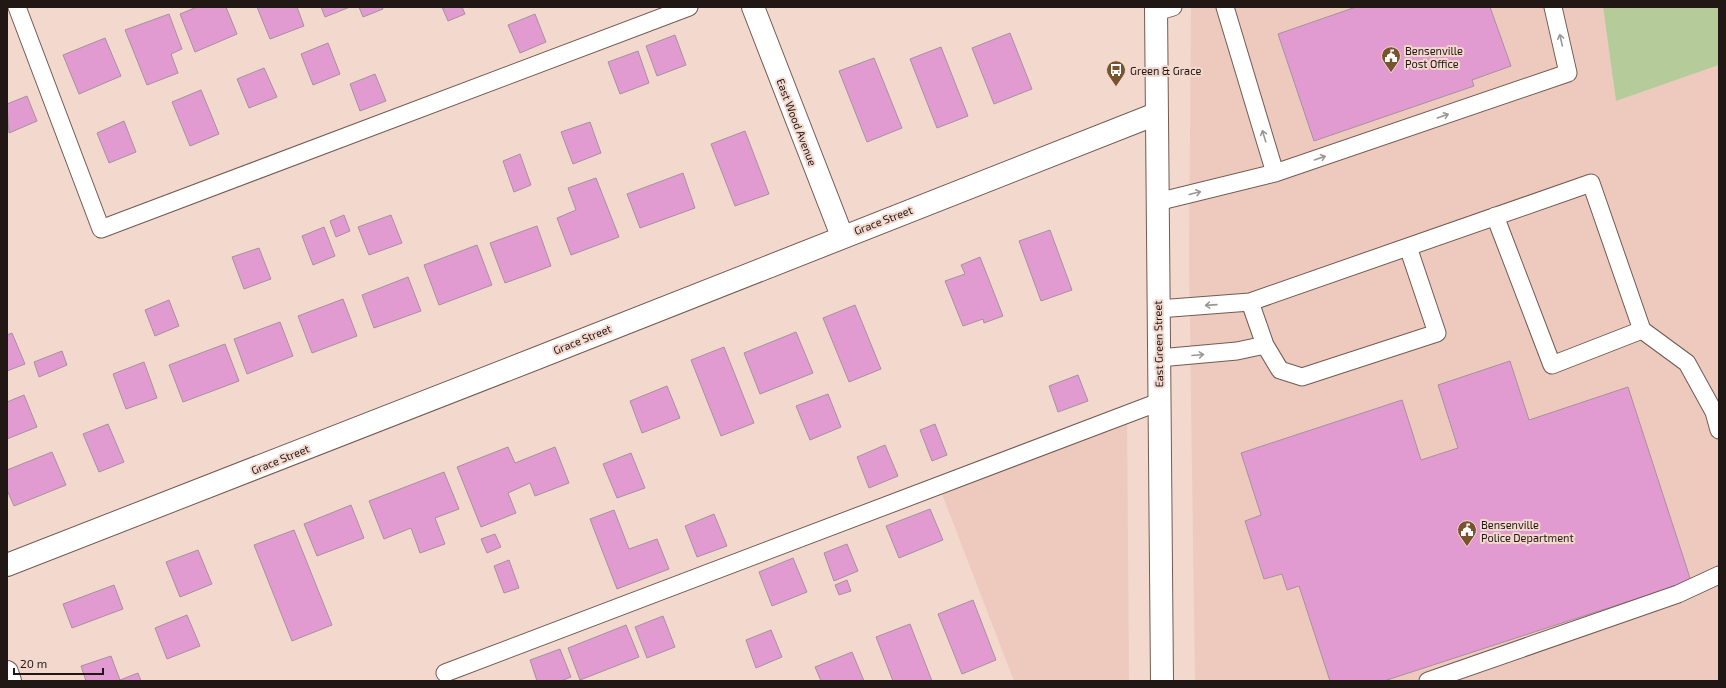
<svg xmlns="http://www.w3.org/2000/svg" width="1726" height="688" font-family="'Exo 2',sans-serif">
  <rect width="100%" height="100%" fill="#f3d8ce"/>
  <path fill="#edcabd" d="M 1191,7 L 1603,7 L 1616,101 L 1719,65 L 1719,681 L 1195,681 L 1189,259 Z
    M 1127,410 L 1129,681 L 1014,681 L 937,481 Z"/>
  <path fill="#b5cc9a" d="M 1603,7 L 1719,7 L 1719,65 L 1616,101 Z"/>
  <path fill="#e19bd0" stroke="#a691a0" d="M 197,7 L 226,7 L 237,34 L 195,52 L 180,14 Z
    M 257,7 L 297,7 L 304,26 L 270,39 Z
    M 321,7 L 350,7 L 325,17 Z
    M 359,7 L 382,7 L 383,9 L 363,17 Z
    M 442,7 L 462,7 L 465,14 L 448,21 Z
    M 1356,7 L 1490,7 L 1511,66 L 1472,80 L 1474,86 L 1314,141 L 1278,34 Z
    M 169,14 L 182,49 L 171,54 L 178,73 L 147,85 L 125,30 Z
    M 535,14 L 546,42 L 520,53 L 508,25 Z
    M 1010,33 L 1032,89 L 994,104 L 972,48 Z
    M 675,35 L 686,65 L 657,76 L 646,46 Z
    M 105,38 L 121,76 L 79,94 L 63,55 Z
    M 328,43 L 340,74 L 313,85 L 301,54 Z
    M 941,47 L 968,116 L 937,128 L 910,59 Z
    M 638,51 L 649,83 L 620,94 L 608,62 Z
    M 874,58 L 902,128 L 867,142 L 839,71 Z
    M 264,68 L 277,97 L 249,108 L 237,79 Z
    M 375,74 L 386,101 L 360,111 L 350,84 Z
    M 201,90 L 219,134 L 190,146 L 172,102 Z
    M 27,96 L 37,121 L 9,133 L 7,104 Z
    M 124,121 L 136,152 L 109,163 L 97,133 Z
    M 590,122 L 601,153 L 573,164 L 561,132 Z
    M 745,131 L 769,194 L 735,206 L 711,144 Z
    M 520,154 L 531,185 L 514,192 L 503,161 Z
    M 683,173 L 695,208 L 640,228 L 627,194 Z
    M 596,178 L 619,237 L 571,255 L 557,218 L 576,210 L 568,188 Z
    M 344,215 L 350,231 L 336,237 L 330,221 Z
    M 391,215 L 402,243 L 369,255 L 358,227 Z
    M 537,226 L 551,266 L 505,283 L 490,243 Z
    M 324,227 L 335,256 L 313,265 L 302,236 Z
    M 1050,230 L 1072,290 L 1041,301 L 1019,241 Z
    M 477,245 L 492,285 L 439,305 L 424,265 Z
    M 259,248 L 271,279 L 244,289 L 232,257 Z
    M 980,257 L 1003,316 L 984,323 L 983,319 L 963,326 L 945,281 L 965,274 L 961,265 Z
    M 408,277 L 421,311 L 374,328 L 362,295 Z
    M 343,299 L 357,336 L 312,353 L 298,316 Z
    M 169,300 L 179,326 L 155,336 L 145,310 Z
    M 855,305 L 881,369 L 849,382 L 823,318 Z
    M 280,322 L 293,356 L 247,374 L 234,339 Z
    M 796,332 L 813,373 L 760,394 L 744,353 Z
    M 12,333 L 25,364 L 7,371 L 7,335 Z
    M 225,344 L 239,381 L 183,402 L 169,365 Z
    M 724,347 L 754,423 L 721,436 L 691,360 Z
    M 62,351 L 67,365 L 39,377 L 34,362 Z
    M 1510,361 L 1529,420 L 1628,387 L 1691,581 L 1384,681 L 1330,681 L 1299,586 L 1287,590 L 1282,574 L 1264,579 L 1245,521 L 1261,515 L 1241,453 L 1402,400 L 1421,460 L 1458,448 L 1438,385 Z
    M 144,362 L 157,398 L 126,409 L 113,374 Z
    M 1078,375 L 1088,401 L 1058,412 L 1049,386 Z
    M 667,386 L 680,418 L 642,433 L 630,401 Z
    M 828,394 L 841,427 L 810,440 L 796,406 Z
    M 24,395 L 37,427 L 7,439 L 7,402 Z
    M 108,424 L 124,462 L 99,472 L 83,434 Z
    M 935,424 L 947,455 L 932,461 L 920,430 Z
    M 885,445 L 898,476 L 869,488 L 857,457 Z
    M 508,447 L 515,463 L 555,447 L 569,483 L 535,496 L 530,483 L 508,493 L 516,513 L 481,527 L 457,467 Z
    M 52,452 L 66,485 L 14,506 L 7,490 L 7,470 Z
    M 631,453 L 645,488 L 617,498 L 603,464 Z
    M 444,472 L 459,509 L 435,518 L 445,544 L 420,553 L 411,528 L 384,539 L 369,501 Z
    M 351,505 L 364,538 L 317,556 L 304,524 Z
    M 930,509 L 943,540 L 899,558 L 886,526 Z
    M 614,510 L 629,549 L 657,539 L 669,569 L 617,589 L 590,519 Z
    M 714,514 L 727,546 L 697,557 L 685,526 Z
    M 294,530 L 332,625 L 292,641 L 254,545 Z
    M 495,534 L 501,547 L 487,553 L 481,539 Z
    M 847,544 L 858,571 L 834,581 L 824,553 Z
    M 198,550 L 212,584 L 180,597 L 166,562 Z
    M 793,558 L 807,592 L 772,606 L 759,572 Z
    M 509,560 L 519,588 L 504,593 L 494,566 Z
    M 847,580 L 851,591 L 839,595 L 835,585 Z
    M 114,585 L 123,609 L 72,628 L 63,604 Z
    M 973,600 L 996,660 L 962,674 L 938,614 Z
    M 187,615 L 200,646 L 167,659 L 155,628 Z
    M 663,616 L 675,647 L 647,658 L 635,627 Z
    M 910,624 L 932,681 L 893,681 L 876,637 Z
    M 626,625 L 639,657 L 580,680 L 568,648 Z
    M 771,630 L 782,657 L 756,668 L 746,640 Z
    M 560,649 L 571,677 L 561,681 L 537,681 L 530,660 Z
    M 852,652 L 864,681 L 821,681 L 815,667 Z
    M 111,656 L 120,680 L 138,673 L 141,681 L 86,681 L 81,666 Z"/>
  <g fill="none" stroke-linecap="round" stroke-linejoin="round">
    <defs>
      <path id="service" d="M 17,7 L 101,229 L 689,7
        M 1225,7 L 1275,173
        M 1156,12 L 1173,7
        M 1157,202 L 1275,173 L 1568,73 L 1553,7
        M 1495,216 L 1552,365 L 1642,330
        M 1408,247 L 1437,333 L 1302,377 L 1280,370 L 1265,345 L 1250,302 L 1591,183 L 1642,330 L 1687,363 L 1714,412 L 1719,430
        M 1158,309 L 1250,302
        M 1159,358 L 1237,351 L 1265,345
        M 445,673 L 1159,402
        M 1428,681 L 1678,594 L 1719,575"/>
      <path id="minor" d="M 753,7 L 842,236
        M 7,565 C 391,418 773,263 1156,114
        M 7,672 L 10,681"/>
      <path id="tertiary" d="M 1156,7 L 1162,681"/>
    </defs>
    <use href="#service" stroke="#725b52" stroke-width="19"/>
    <use href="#minor" stroke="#725b52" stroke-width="24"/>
    <use href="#tertiary" stroke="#725b52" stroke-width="24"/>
    <use href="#service" stroke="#fff" stroke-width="17"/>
    <use href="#minor" stroke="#fff" stroke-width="22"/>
    <use href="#tertiary" stroke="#fff" stroke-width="22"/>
  </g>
  <defs><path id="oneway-shaft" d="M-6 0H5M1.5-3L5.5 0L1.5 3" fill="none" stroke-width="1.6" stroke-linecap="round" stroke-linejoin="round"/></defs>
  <g stroke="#9b9795">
    <use href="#oneway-shaft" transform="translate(1561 40) rotate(-103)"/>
    <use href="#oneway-shaft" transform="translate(1443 116) rotate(-19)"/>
    <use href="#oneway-shaft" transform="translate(1264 136) rotate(-107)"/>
    <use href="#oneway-shaft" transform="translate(1320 158) rotate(-19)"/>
    <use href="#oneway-shaft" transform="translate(1195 193) rotate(-14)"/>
    <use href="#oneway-shaft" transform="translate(1211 305) rotate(176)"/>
    <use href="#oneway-shaft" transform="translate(1198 355) rotate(-5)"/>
  </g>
  <defs>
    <symbol id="civic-pin" viewBox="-11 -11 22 30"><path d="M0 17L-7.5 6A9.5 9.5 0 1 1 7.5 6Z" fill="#78542e" stroke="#f3d8ce"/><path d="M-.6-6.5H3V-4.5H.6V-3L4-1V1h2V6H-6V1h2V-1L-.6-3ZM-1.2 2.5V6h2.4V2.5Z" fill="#fff"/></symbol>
    <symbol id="bus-pin" viewBox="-11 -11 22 30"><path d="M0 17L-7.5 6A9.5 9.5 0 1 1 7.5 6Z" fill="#78542e" stroke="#f3d8ce"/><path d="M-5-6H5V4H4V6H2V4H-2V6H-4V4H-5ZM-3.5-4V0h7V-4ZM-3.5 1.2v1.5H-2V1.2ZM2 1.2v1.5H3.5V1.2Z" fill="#fff"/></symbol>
  </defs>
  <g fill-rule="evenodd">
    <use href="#civic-pin" x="1380" y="45" width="22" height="30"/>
    <use href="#bus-pin" x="1105" y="59" width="22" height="30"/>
    <use href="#civic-pin" x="1456" y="519" width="22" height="30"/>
  </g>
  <g text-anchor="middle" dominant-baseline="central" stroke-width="4" stroke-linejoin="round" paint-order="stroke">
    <g font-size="11" fill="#211714" stroke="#f3d8ce" text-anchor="start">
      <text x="1405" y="50">Bensenville<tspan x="1405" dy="13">Post Office</tspan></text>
      <text x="1130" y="70">Green &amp; Grace</text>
      <text x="1481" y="524">Bensenville<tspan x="1481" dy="13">Police Department</tspan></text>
    </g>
    <g font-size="11" fill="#211714" stroke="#f3d8ce">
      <text transform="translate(797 122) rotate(69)">East Wood Avenue</text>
      <text transform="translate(883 220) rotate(-21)">Grace Street</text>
      <text transform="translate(582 339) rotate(-22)">Grace Street</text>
      <text transform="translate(1158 344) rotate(-91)">East Green Street</text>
      <text transform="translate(280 459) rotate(-22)">Grace Street</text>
    </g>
  </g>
  <rect width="1726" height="688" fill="none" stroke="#211714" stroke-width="16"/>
  <path d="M14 668v6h89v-6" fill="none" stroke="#211714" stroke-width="2"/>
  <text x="20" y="668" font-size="12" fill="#211714" stroke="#f3d8ce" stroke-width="3" paint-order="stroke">20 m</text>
</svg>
